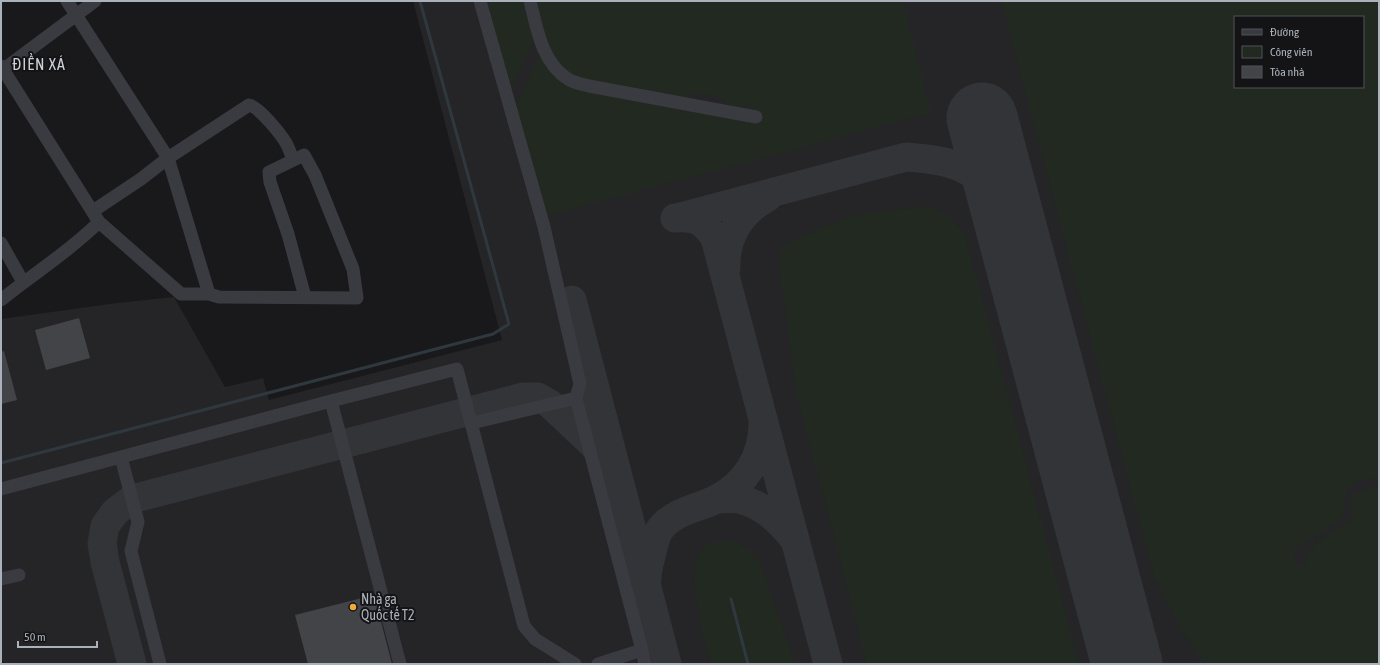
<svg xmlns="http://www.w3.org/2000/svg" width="1380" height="665" font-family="'Asap Condensed',sans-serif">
  <rect width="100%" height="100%" fill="#19191b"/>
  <path fill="#252528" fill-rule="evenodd" d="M 413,1 L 1379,1 L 1379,664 L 4,664 L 1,657 L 1,319 L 117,303 L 174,297 L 225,387 L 263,378 L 269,400 L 502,340 ZM 1235,17 L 1363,17 L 1363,87 L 1235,87 Z"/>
  <path fill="#212921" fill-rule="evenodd" d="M 485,1 L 523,1 L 534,40 L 510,91 Z
    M 535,1 L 903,1 L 931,113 L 546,216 L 515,108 L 539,55 L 575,87 L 761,123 L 763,114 L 730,107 L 718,96 L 692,93 L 685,99 C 654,93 577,86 557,64 C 543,48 540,21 535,1 Z
    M 1001,1 L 1379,1 L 1379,478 C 1372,480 1360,479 1353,483 C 1340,491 1349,508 1341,519 L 1304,544 L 1293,549 L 1297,567 L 1306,564 L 1305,558 C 1312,548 1323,537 1334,531 C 1340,528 1345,526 1351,521 L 1351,503 L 1353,495 L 1379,485 L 1379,664 L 1207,664 C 1183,639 1171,606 1154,576 ZM 1235,17 L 1363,17 L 1363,87 L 1235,87 Z
    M 926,206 C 944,210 955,220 965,235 L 1079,664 L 867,664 L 796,391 L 779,264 L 781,251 L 785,244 L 850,216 Z
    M 723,540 C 740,542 750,549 760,562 L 795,664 L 710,664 C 704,637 685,572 701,550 C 706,544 716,542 723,540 Z"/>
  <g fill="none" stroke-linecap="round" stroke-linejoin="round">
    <path stroke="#2f383f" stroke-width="3" d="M 1,463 L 493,334 L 509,324 L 420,1
      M 731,599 L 748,664"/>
    <path stroke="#333438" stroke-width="29" d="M 675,218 C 696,217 703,220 715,238 L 828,664
      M 677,218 L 906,157 C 961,161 979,169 1008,216
      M 726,268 C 725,236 741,212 768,197
      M 572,300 L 667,664
      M 716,499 C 724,499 732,498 739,499 C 763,504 780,521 794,539
      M 647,579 C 647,569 650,561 652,552 C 654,546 655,537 659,531 C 672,511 697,509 717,499 C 746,483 762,458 763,425
      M 132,664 L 105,562 L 102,543 L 105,526 L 115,512 L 132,499 L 523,397 L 538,397 L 550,404 L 606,457 L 613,465 L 618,476"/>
    <path stroke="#333438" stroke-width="71" d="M 982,118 L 1127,664"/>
  </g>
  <path fill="#434448" d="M 79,318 L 90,358 L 46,370 L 35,330 Z
    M 4,351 L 17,400 L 1,404 L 1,352 Z
    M 374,595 L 392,664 L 308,664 L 295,615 Z"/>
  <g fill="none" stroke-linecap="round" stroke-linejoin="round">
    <path stroke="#3a3b40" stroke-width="13" d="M 67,1 L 168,158 L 209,294
      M 480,1 L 544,227 L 580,384 L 576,398 L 642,650 L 598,664
      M 530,1 C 537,29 542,63 568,79 C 574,83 582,84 589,86 L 756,117
      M 1,66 L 99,222 L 181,294 L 209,294 L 219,297 L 357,298 L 353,269 L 315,175 L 304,155 L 269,172 L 270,182 L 288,234 L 305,297
      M 1,71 L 95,1
      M 93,211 L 141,179 L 168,158 L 249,105 C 259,107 280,133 286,143 C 289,148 291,154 293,160
      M 1,243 L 23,282
      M 1,300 C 34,273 69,252 99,222
      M 331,401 L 400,664
      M 472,423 L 576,398
      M 121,457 L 138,522 L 131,551 L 160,664
      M 1,489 L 331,401 L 457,369 L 524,626 L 535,639 L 575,664
      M 1,579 L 19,575
      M 642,650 L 645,664"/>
  </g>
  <circle fill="#eeac3d" stroke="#141416" stroke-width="1.5" cx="353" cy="607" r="4"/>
  <g text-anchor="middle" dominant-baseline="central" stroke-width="4" stroke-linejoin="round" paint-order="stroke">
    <g font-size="14" fill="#abb1ba" stroke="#141416" text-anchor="start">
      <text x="361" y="599">Nhà ga<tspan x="361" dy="16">Quốc tế T2</tspan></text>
    </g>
    <g font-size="16" letter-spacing="1" fill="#cccfd6" stroke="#141416">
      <text x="39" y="64">ĐIỀN XÁ</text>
    </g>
  </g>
  <rect width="1380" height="665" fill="none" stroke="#abb1ba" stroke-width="4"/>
  <rect x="1234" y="16" width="130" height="72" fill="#141416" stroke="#505358"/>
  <rect x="1242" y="29" width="20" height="6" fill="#3a3b40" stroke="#505358"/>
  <text x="1270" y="36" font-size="12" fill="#abb1ba">Đường</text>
  <rect x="1242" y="46" width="20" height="12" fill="#212921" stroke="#505358"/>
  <text x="1270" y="56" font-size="12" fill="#abb1ba">Công viên</text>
  <rect x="1242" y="66" width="20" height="12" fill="#434448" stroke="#505358"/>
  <text x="1270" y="76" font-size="12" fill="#abb1ba">Tòa nhà</text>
  <path d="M18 641v6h79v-6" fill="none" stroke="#abb1ba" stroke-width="2"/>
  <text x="24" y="641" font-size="12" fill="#abb1ba" stroke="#141416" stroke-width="3" paint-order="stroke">50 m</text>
</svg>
